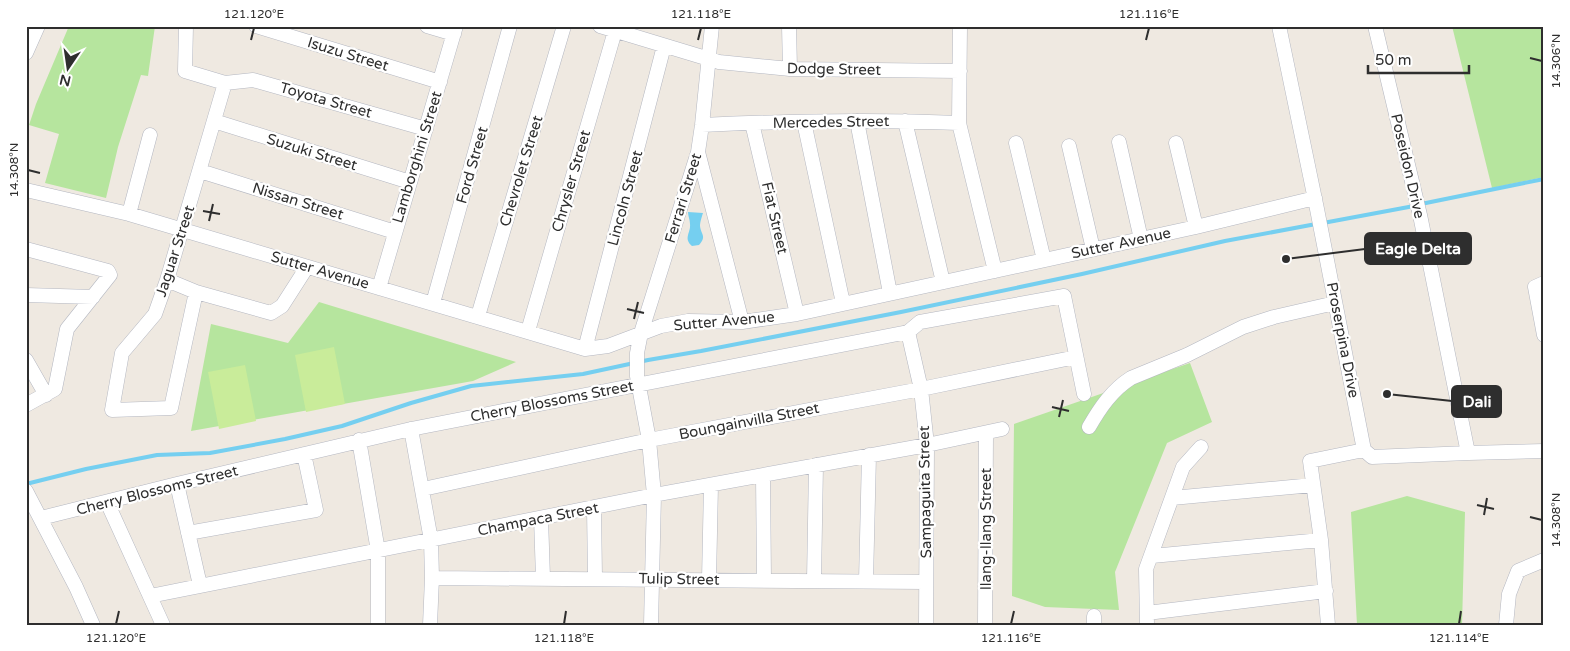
<svg xmlns="http://www.w3.org/2000/svg" width="1570" height="651" font-family="'Varela Round',sans-serif">
  <rect width="100%" height="100%" fill="#efe9e1"/>
  <path fill="#b6e59e" d="M 69,26 L 155,26 L 148,76 L 141,75 L 118,147 L 106,198 L 45,183 L 59,134 L 29,125 L 36,104 Z
    M 1452,26 L 1544,26 L 1544,177 L 1492,188 Z
    M 319,302 L 516,362 L 473,381 L 191,431 L 211,324 L 288,343 Z
    M 1190,363 L 1212,422 L 1167,443 L 1115,572 L 1119,610 L 1045,607 L 1012,596 L 1014,424 Z
    M 1407,496 L 1465,512 L 1462,625 L 1357,625 L 1351,512 Z"/>
  <path fill="#c9ec9a" d="M 334,347 L 345,404 L 306,412 L 295,355 Z
    M 245,365 L 256,421 L 219,429 L 208,372 Z"/>
  <path fill="#75cff0" d="M 688,212 L 703,213 C 702,216 700,222 700,226 C 701,235 707,236 699,245 L 692,246 C 683,238 691,233 690,224 C 690,220 688,216 688,212 Z"/>
  <g fill="none" stroke-linecap="round" stroke-linejoin="round">
    <path stroke="#75cff0" stroke-width="4" d="M 1421,204 L 1544,179
      M 1323,223 L 1414,206
      M 26,484 L 86,469 L 157,455 L 210,453 L 285,439 L 342,426 L 411,403 L 471,386 L 583,374 L 648,360 L 701,351 L 901,312 L 1082,274 L 1225,241 L 1316,224"/>
    <defs>
      <path id="street" d="M 186,26 L 185,71 L 225,83 L 253,80 L 426,129
        M 256,26 L 440,82
        M 427,26 L 454,34
        M 600,26 L 719,62 L 790,69 L 960,71
        M 789,26 L 790,69
        M 960,26 L 959,123 L 995,271
        M 1279,26 L 1317,209 L 1364,450
        M 1375,26 L 1420,215 L 1468,453
        M 26,53 L 38,26
        M 214,121 L 410,182
        M 857,121 L 890,293
        M 905,121 L 943,282
        M 804,122 L 843,303
        M 752,123 L 797,314
        M 702,125 C 788,121 874,119 959,123
        M 1119,142 L 1141,239
        M 1016,143 L 1044,260
        M 1176,143 L 1196,227
        M 1069,146 L 1093,249
        M 698,152 L 742,322
        M 200,171 L 395,232
        M 26,190 L 129,214 L 585,349 L 608,346 L 661,326 L 688,321 L 742,322 L 797,314 L 1196,227 L 1315,198
        M 129,214 L 150,135
        M 26,249 L 108,271 L 110,275 L 67,329 L 55,389 L 26,405
        M 167,280 L 196,292 L 271,313 L 282,306 L 307,267
        M 1544,283 L 1535,287 L 1544,335
        M 379,288 L 456,26
        M 196,292 L 171,408 L 112,410 L 122,353 L 155,314 L 167,280 L 225,83
        M 26,295 L 93,297
        M 433,303 L 510,26
        M 478,316 L 564,26
        M 528,331 L 615,31
        M 908,332 L 921,389 L 927,445 L 926,625
        M 585,349 L 664,46
        M 26,360 L 46,395
        M 1089,427 C 1100,408 1112,390 1131,378 L 1187,355 L 1243,327 L 1274,317 L 1335,303
        M 411,429 L 431,540 L 432,578 L 430,625
        M 359,440 L 378,551 L 378,625
        M 1364,450 L 1372,457 L 1468,453 L 1544,451
        M 763,475 L 764,580
        M 177,484 L 200,585
        M 423,489 L 649,440 L 921,389 L 1076,357
        M 26,491 L 76,587 L 93,625
        M 1172,498 L 1313,485
        M 107,502 L 163,625
        M 594,507 L 595,578
        M 41,518 L 177,484 L 411,429 L 908,332 L 920,322 L 1064,296 L 1084,394
        M 541,518 L 543,578
        M 188,533 L 316,510 L 304,454
        M 1152,556 L 1321,540
        M 432,578 L 926,582
        M 709,580 L 711,485
        M 814,581 L 816,465
        M 866,581 L 869,455
        M 150,596 L 654,495 L 927,445 L 1002,429
        M 1147,613 L 1326,591
        M 651,625 L 654,495 L 649,440 L 637,376 L 637,353 L 641,333 L 698,152 L 702,125 L 712,26
        M 985,625 L 986,433
        M 1094,625 L 1094,616
        M 1147,625 L 1146,569 L 1183,467 L 1201,447
        M 1328,625 L 1321,540 L 1310,461 L 1364,450
        M 1506,625 L 1509,594 L 1518,571 L 1544,560"/>
    </defs>
    <use href="#street" stroke="#b4b7c1" stroke-width="15"/>
    <use href="#street" stroke="#fff" stroke-width="14"/>
  </g>
  <path fill="none" stroke="#2e2e2e" stroke-width="2" d="M 251,40 L 254,28M 698,40 L 701,28M 1146,40 L 1149,28M 1530,58 L 1542,61M 28,170 L 40,173M 203,211 L 220,214M 209,221 L 213,204M 627,309 L 644,313M 634,319 L 638,302M 1052,407 L 1069,411M 1059,417 L 1063,400M 1477,505 L 1494,509M 1484,515 L 1487,498M 1530,517 L 1542,520M 116,624 L 119,611M 564,624 L 566,611M 1011,624 L 1014,611M 1459,624 L 1461,611"/>
  <g text-anchor="middle" dominant-baseline="central" stroke-width="4.5" stroke-linejoin="round" paint-order="stroke">
    <g font-size="15" fill="#2e2e2e" stroke="#fff">
      <text transform="translate(348 54) rotate(17)">Isuzu Street</text>
      <text transform="translate(834 69) rotate(1)">Dodge Street</text>
      <text transform="translate(326 100) rotate(16)">Toyota Street</text>
      <text transform="translate(831 122) rotate(-1)">Mercedes Street</text>
      <text transform="translate(312 152) rotate(17)">Suzuki Street</text>
      <text transform="translate(417 157) rotate(-73)">Lamborghini Street</text>
      <text transform="translate(472 165) rotate(-74)">Ford Street</text>
      <text transform="translate(1408 166) rotate(77)">Poseidon Drive</text>
      <text transform="translate(521 171) rotate(-73)">Chevrolet Street</text>
      <text transform="translate(571 181) rotate(-74)">Chrysler Street</text>
      <text transform="translate(625 198) rotate(-75)">Lincoln Street</text>
      <text transform="translate(683 198) rotate(-73)">Ferrari Street</text>
      <text transform="translate(298 201) rotate(17)">Nissan Street</text>
      <text transform="translate(775 218) rotate(77)">Fiat Street</text>
      <text transform="translate(1121 243) rotate(-12)">Sutter Avenue</text>
      <text transform="translate(175 251) rotate(-72)">Jaguar Street</text>
      <text transform="translate(320 270) rotate(16)">Sutter Avenue</text>
      <text transform="translate(724 321) rotate(-5)">Sutter Avenue</text>
      <text transform="translate(1343 340) rotate(79)">Proserpina Drive</text>
      <text transform="translate(552 401) rotate(-11)">Cherry Blossoms Street</text>
      <text transform="translate(749 421) rotate(-11)">Boungainvilla Street</text>
      <text transform="translate(157 490) rotate(-14)">Cherry Blossoms Street</text>
      <text transform="translate(925 492) rotate(-91)">Sampaguita Street</text>
      <text transform="translate(538 519) rotate(-11)">Champaca Street</text>
      <text transform="translate(986 529) rotate(-90)">Ilang-Ilang Street</text>
      <text transform="translate(679 579) rotate(1)">Tulip Street</text>
    </g>
  </g>
  <path fill="none" stroke="#2e2e2e" stroke-width="2" d="M1286 259L1365 249M1387 394L1452 401"/>
  <g fill="#2e2e2e" stroke="#fff" stroke-width="2">
    <circle cx="1286" cy="259" r="5"/>
    <circle cx="1387" cy="394" r="5"/>
  </g>
  <g fill="#2e2e2e" stroke="#2e2e2e" stroke-width="2">
    <rect x="1365" y="233" width="106" height="31" rx="5"/>
    <rect x="1452" y="386" width="49" height="31" rx="5"/>
  </g>
  <g font-size="16" text-anchor="middle" font-weight="bold" fill="#fff">
    <text x="1418" y="254">Eagle Delta</text>
    <text x="1477" y="407">Dali</text>
  </g>
  <rect width="1570" height="651" fill="none" stroke="#ffffff" stroke-width="55"/>
  <g transform="translate(68 68) rotate(193)" stroke="#ffffff" stroke-width="4" paint-order="stroke">
  <path d="M0-4L9 19L0 12L-9 19Z" fill="#2e2e2e"/>
  <text y="-8" font-size="14" font-weight="bold" text-anchor="middle" fill="#2e2e2e">N</text>
  </g>
  <path d="M1368 65v8h101v-8" fill="none" stroke="#2e2e2e" stroke-width="2.5"/>
  <text x="1375" y="65" font-size="15" fill="#2e2e2e" stroke="#ffffff" stroke-width="4" paint-order="stroke">50 m</text>
  <rect x="28" y="28" width="1514" height="596" fill="none" stroke="#2e2e2e" stroke-width="2"/>
  <g font-size="12" text-anchor="middle" fill="#2e2e2e">
    <text x="254" y="18">121.120°E</text>
    <text x="701" y="18">121.118°E</text>
    <text x="1149" y="18">121.116°E</text>
    <text transform="translate(1556 61) rotate(-90)" y="4">14.306°N</text>
    <text transform="translate(14 170) rotate(-90)" y="4">14.308°N</text>
    <text transform="translate(1556 520) rotate(-90)" y="4">14.308°N</text>
    <text x="116" y="642">121.120°E</text>
    <text x="564" y="642">121.118°E</text>
    <text x="1011" y="642">121.116°E</text>
    <text x="1459" y="642">121.114°E</text>
  </g>
</svg>
